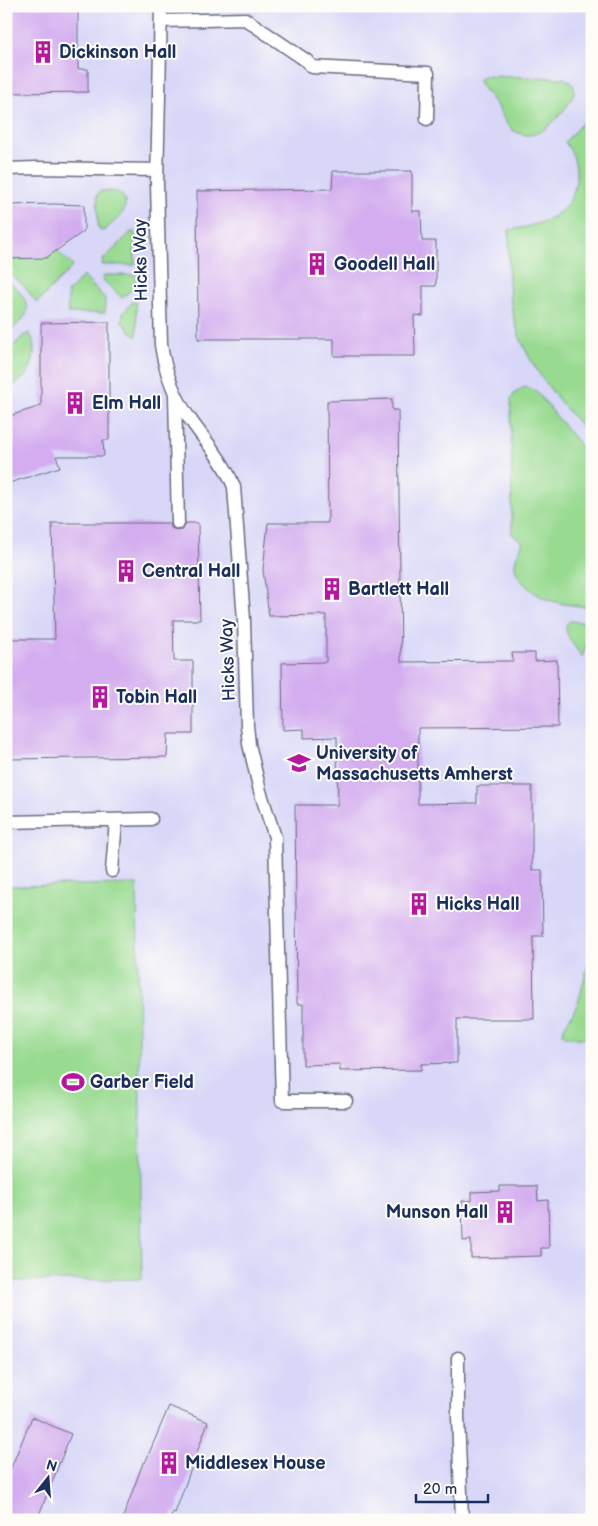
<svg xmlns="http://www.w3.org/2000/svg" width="598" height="1526" font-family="'Balsamiq Sans',sans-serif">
  <rect width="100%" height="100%" fill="#fdfcf7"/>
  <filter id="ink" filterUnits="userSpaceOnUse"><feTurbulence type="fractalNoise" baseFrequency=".02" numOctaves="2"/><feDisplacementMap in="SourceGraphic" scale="10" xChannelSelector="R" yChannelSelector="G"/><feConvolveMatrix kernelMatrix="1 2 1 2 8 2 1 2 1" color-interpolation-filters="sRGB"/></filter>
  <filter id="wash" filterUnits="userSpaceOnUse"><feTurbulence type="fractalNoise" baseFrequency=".0096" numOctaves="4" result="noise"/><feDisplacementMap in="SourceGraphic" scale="20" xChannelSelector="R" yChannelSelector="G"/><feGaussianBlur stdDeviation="1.12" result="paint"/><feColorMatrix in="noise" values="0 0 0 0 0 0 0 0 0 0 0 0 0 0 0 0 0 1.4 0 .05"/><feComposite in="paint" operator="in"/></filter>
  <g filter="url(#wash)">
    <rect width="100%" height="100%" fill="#f4ddc0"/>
    <path fill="#d8d7f8" d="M 6,6 L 592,6 L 592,1520 L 6,1520 Z"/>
    <path fill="#99da91" stroke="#5a8478" d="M 483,76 L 563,78 C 586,85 569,104 560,115 C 548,128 532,143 513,130 C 505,124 503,116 498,108 C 494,100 479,86 479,79 Z
      M 592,112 L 592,439 C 561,402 523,364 513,314 C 507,287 509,258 509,230 C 535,226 567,218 574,190 C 577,179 577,170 574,159 C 573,153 568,147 565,142 Z
      M 100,191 C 105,191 112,191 117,192 C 120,193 122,194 123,197 C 132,210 113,222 105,230 L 101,231 L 98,227 L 97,195 Z
      M 131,232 L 134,232 L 135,234 L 135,265 L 102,265 L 103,260 Z
      M 57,250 L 73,266 L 37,303 C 27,291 22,280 6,273 L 6,260 L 30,258 Z
      M 105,275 L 136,275 L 135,287 L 122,298 L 103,280 L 103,277 Z
      M 83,276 L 105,298 L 105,313 L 68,313 L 68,295 L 67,293 Z
      M 6,281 C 16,285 31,302 26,314 C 23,321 12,329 6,335 Z
      M 134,300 L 136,302 L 137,335 L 136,337 L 122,322 L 123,313 Z
      M 29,333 C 33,337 33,342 34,348 C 34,369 25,381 6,389 L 6,353 L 23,336 Z
      M 524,387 L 530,388 L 536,391 L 592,460 L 592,607 C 565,605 540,603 522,581 C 517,576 515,570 515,563 C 516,556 520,549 523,542 L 512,534 L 511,399 L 514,394 Z
      M 570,621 L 592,623 L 592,630 L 582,657 C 576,648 558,628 570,621 Z
      M 586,693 L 588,693 L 592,697 L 592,783 L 587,779 Z
      M 588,798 L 592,799 L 592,880 L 590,877 Z
      M 137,884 L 142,1279 L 6,1281 L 6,886 Z
      M 592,957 L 592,1039 L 568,1037 L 562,1034 L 562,1032 C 567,1021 575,1011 579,1000 C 582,990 587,963 592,957 Z"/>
    <g id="blocks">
      <path fill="#d3adef" d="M 6,6 L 78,6 L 78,69 L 88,69 L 88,92 L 9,93 Z
        M 333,171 L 412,171 L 412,211 L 421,211 L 422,241 L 436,241 L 436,286 L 423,286 L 423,316 L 414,315 L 415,356 L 334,356 L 334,339 L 198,339 L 197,191 L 332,189 Z
        M 55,204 L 84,205 L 84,231 L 46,258 L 6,259 L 6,205 Z
        M 109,322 L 109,440 L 103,440 L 104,456 L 56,456 L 60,467 L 6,484 L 6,417 L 41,406 L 41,323 Z
        M 392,399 L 392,410 L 398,410 L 401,662 L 513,661 L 512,653 L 535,653 L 535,661 L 557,660 L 558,727 L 418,728 L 418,804 L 477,803 L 477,786 L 532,786 L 532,870 L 542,870 L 543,936 L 533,936 L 534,1019 L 457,1019 L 457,1063 L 421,1064 L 421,1070 L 340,1071 L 340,1064 L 303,1065 L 303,1004 L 297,1004 L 295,805 L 338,805 L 337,737 L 304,738 L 304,729 L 283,730 L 282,663 L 326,662 L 326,615 L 269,616 L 263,570 L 268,523 L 328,523 L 327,401 Z
        M 52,523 L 170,523 L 171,528 L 178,531 L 183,530 L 186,523 L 198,523 L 200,620 L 173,620 L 174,661 L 193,661 L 193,734 L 168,734 L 167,757 L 6,759 L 6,639 L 55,639 Z
        M 500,1186 L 537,1186 L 538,1201 L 548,1200 L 549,1248 L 541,1248 L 541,1256 L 471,1258 L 471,1240 L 463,1241 L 462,1201 L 472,1201 L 472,1192 L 500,1191 Z
        M 169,1406 L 208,1422 L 175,1513 L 173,1512 L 170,1520 L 122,1520 L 143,1463 L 145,1463 Z
        M 32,1417 L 71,1434 L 37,1520 L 6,1520 L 6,1480 Z"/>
    </g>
  </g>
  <g filter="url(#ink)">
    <use href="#blocks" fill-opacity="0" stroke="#676c80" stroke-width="1"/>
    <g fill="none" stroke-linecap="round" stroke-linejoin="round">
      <defs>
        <path id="lane" d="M 161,6 L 157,183 L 161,345 C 165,372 176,400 192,422 C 207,443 225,463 234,487 L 244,620 L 247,726 L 249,744 L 260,791 L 275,837 L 282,1101 L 346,1101
          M 161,21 L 245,19 L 307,61 L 312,67 L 428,73 L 427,119
          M 6,169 L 36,168 L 157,170
          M 175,395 L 178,523
          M 6,822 L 151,819
          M 112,871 L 116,820
          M 458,1358 L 458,1417 L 462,1520"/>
      </defs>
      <use href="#lane" stroke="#676c80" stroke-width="15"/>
      <use href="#lane" stroke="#fff" stroke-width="12"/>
    </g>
  </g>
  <defs>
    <symbol id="building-bare" viewBox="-9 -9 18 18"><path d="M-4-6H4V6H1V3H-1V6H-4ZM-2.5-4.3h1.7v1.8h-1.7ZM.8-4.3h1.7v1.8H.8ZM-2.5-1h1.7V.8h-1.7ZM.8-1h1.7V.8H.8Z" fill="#b5179e" stroke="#fdfcf7" stroke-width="2.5" paint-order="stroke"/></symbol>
    <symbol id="university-bare" viewBox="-9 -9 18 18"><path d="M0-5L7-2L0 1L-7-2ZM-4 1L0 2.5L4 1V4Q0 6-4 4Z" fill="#b5179e" stroke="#fdfcf7" stroke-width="2.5" paint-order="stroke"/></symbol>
    <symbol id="stadium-bare" viewBox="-9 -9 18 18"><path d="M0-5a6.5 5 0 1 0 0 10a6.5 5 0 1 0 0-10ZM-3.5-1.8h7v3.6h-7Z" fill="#b5179e" stroke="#fdfcf7" stroke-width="2.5" paint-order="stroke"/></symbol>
  </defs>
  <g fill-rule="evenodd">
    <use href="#building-bare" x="27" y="36" width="32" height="32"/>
    <use href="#building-bare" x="301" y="248" width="32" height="32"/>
    <use href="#building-bare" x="59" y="387" width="32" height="32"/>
    <use href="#building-bare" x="110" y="555" width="32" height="32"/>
    <use href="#building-bare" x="316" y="573" width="32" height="32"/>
    <use href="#building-bare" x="84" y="681" width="32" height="32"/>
    <use href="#university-bare" x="283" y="747" width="32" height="32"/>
    <use href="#building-bare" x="403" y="888" width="32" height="32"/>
    <use href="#stadium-bare" x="57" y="1066" width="32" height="32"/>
    <use href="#building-bare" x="489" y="1196" width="32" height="32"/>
    <use href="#building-bare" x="153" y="1447" width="32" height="32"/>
  </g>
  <g text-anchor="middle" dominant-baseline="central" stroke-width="4" stroke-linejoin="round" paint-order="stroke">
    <g font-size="18" font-weight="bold" fill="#1b2f5e" stroke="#fdfcf7" text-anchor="start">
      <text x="59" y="52">Dickinson Hall</text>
      <text x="334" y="264">Goodell Hall</text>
      <text x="92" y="403">Elm Hall</text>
      <text x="142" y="571">Central Hall</text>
      <text x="348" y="589">Bartlett Hall</text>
      <text x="116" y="697">Tobin Hall</text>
      <text x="316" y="753">University of<tspan x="316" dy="21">Massachusetts Amherst</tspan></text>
      <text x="436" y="904">Hicks Hall</text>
      <text x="90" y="1082">Garber Field</text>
      <text x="488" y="1212" text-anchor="end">Munson Hall</text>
      <text x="185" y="1463">Middlesex House</text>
    </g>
    <g font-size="18" fill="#1b2f5e" stroke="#fdfcf7">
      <text transform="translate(141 260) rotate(-91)">Hicks Way</text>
      <text transform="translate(228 660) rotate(-92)">Hicks Way</text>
    </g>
  </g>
  <rect width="598" height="1526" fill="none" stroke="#fdfcf7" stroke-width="25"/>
  <g transform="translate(48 1478) rotate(17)" stroke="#fdfcf7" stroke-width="4" paint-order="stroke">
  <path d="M0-4L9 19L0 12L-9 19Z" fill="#1b2f5e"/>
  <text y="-8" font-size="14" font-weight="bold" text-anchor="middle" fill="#1b2f5e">N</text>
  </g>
  <path d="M416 1494v8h72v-8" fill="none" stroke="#1b2f5e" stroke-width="2.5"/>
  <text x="423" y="1494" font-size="15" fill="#1b2f5e" stroke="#fdfcf7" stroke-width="4" paint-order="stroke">20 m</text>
</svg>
